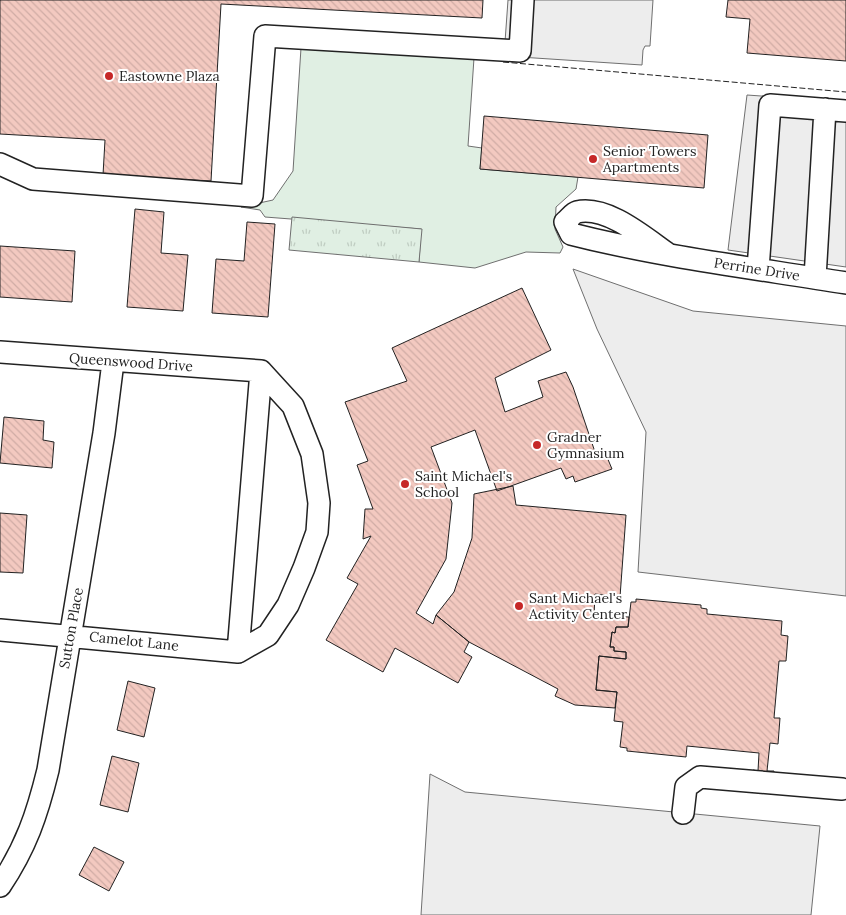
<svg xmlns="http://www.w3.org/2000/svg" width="846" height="915" font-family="Lora,serif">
  <defs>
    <pattern id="park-tufts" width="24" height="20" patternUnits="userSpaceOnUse" patternTransform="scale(1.25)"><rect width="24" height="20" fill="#e0efe3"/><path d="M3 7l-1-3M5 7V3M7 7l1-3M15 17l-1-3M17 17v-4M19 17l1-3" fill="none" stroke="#c0cdc2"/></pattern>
    <pattern id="building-back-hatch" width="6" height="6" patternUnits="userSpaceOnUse" patternTransform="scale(1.25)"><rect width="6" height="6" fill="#f3c9c0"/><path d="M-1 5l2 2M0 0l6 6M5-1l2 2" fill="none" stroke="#d0aca5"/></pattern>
  </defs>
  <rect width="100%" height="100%" fill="#fff"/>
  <path fill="#e0efe3" stroke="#6f6f6f" d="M 301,48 L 474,58 L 468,146 L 482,148 L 480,169 L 578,177 L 576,189 L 556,207 L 555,229 L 563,247 L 560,253 L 526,252 L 475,268 L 419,262 L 421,229 L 265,217 L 260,210 L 241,207 L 273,200 L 293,171 Z"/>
  <path fill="url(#park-tufts)" stroke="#6f6f6f" d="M 292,217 L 422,229 L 419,262 L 289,250 Z"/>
  <path fill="#ededed" stroke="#6f6f6f" d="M 508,0 L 653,0 L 650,46 L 645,46 L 643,50 L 642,65 L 504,56 Z
    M 747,95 L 846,102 L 846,267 L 728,250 Z
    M 573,269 L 693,311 L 846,326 L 846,596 L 638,572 L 646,432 L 597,329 Z
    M 430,774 L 465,792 L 820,826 L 811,915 L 421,915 Z"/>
  <path fill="url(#building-back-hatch)" stroke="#222" d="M 0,0 L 483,0 L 482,18 L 221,4 L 211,181 L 103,175 L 105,140 L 0,134 Z
    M 728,0 L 846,0 L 846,61 L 747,53 L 750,19 L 726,17 Z
    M 484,116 L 708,135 L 704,188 L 480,169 Z
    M 135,209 L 164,212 L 161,253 L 188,255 L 183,311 L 127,307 Z
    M 247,222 L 275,224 L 268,317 L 212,313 L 216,259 L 244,261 Z
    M 0,246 L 75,251 L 72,302 L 0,297 Z
    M 522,288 L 551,350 L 495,378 L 505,412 L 543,397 L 538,381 L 566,372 L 573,387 L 596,455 L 604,450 L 612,469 L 575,482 L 573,476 L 566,479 L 561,468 L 497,491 L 475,430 L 431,447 L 452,503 L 446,559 L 416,613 L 433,624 L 436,615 L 469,642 L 464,652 L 472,657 L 458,683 L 395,648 L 383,672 L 326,640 L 358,584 L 347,578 L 371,536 L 363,539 L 365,509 L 373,509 L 357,465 L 368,461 L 345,402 L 407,381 L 392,348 Z
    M 4,417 L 44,421 L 43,440 L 54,442 L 52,468 L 0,463 Z
    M 513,486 L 516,505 L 626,515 L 620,597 L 595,594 L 594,616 L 629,617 L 628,627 L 616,627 L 615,633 L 612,632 L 610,647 L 614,647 L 614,651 L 626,652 L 626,659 L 599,656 L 596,690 L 617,692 L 615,708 L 575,705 L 555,696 L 558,689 L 469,642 L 436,615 L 454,592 L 472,538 L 474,494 Z
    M 0,513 L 27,515 L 23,573 L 0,572 Z
    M 636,599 L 701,605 L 701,608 L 707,609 L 707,614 L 782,621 L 781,635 L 788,636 L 786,661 L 779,661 L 774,718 L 780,718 L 778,744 L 770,743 L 767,771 L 774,771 L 772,793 L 751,791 L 753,770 L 758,771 L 759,753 L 687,746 L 686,757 L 627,751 L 627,748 L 620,747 L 623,722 L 614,721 L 617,692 L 596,690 L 599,656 L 626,659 L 626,652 L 614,651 L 614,647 L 610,647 L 612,632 L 615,633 L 616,627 L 628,627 L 631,602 L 636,602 Z
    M 128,681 L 155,688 L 144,737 L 117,730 Z
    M 112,756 L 139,763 L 128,812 L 100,805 Z
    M 94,847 L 124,862 L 109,891 L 79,875 Z"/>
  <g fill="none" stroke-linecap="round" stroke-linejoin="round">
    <defs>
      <path id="minor" d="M 0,164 L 33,179 L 252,196 L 265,36 L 520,51 L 523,0
        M 668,254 C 645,238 607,205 577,212 C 573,213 569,219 565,222 L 571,234 C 661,257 754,268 846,283
        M 758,269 L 770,105 L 846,111
        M 815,278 L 825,109
        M 0,352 L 261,371
        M 0,630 L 238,652
        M 238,652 L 268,635 L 288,605 L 304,568 L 317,532 L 319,503 L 312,454 L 293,406 L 261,371
        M 238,652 L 261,371
        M 683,813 L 686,787 L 700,777 L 842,789
        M 0,886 C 26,847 37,815 48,770 L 104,433 L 113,362"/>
    </defs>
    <use href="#minor" stroke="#222" stroke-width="24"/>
    <use href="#minor" stroke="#fff" stroke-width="21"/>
    <path stroke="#222" stroke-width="1" stroke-dasharray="6 2.5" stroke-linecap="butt" d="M 503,62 L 846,92"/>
  </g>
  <g fill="#c62828" stroke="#fff" stroke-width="2">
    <circle cx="109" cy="76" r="5"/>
    <circle cx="593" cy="159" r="5"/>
    <circle cx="537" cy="445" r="5"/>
    <circle cx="405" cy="484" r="5"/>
    <circle cx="519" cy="606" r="5"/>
  </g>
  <g text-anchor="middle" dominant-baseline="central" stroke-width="4" stroke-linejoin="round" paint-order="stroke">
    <g font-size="14" fill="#222" stroke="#fff" text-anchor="start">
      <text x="119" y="76">Eastowne Plaza</text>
      <text x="603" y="151">Senior Towers<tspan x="603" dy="16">Apartments</tspan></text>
      <text x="547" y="437">Gradner<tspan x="547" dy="16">Gymnasium</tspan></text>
      <text x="415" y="476">Saint Michael's<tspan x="415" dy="16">School</tspan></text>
      <text x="529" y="598">Sant Michael's<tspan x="529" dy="16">Activity Center</tspan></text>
    </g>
    <g font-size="14" fill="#222" stroke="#fff">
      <text transform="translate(757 269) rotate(9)">Perrine Drive</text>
      <text transform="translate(131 362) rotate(4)">Queenswood Drive</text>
      <text transform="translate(71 628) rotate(-80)">Sutton Place</text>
      <text transform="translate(134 641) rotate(6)">Camelot Lane</text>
    </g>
  </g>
</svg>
